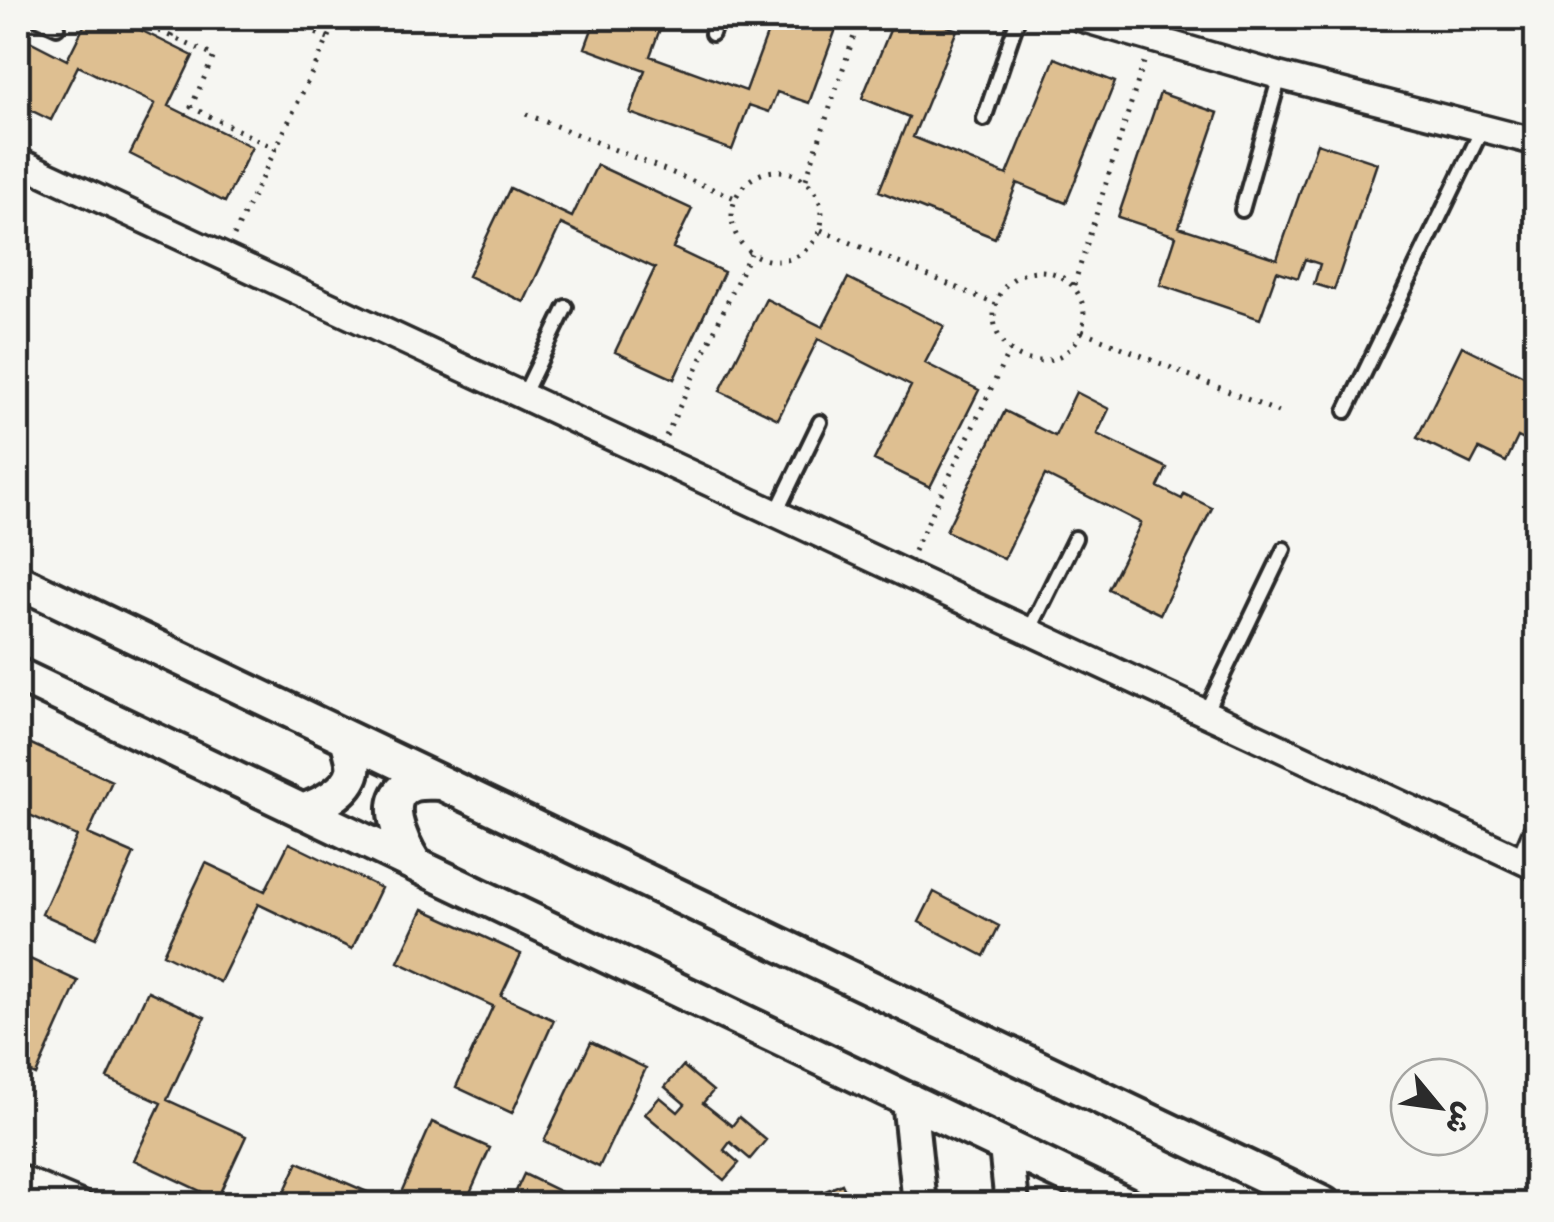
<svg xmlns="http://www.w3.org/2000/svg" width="1554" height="1222" font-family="'Indie Flower','Playpen Sans Arabic',sans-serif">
  <rect width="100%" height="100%" fill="#f6f6f2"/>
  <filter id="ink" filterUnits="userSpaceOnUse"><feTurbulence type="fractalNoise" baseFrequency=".01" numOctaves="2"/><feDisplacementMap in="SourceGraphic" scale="20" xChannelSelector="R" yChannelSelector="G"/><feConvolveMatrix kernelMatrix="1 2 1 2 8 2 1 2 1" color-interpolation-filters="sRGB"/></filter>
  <g filter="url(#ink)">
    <path fill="#debf91" stroke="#2b2b2b" stroke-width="2.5" d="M 88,18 L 116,18 L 193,56 L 169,106 L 252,147 L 225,202 L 130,154 L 155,104 L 78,66 L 51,120 L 18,104 L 18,35 L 67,60 Z
      M 596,18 L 664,18 L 650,56 L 746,91 L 773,18 L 840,18 L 809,103 L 777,92 L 769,112 L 749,105 L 732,150 L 630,113 L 645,70 L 585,48 Z
      M 895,18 L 926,18 L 957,30 L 913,137 L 1007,175 L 1055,58 L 1115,82 L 1066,203 L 1017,183 L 995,238 L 879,191 L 909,117 L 862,98 Z
      M 1160,93 L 1218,113 L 1179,227 L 1277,259 L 1317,143 L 1377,163 L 1334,290 L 1314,284 L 1320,264 L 1305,259 L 1298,278 L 1277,271 L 1260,319 L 1160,285 L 1176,236 L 1118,217 Z
      M 597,165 L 692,209 L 673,248 L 724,272 L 674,379 L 615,352 L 655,268 L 561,224 L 524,302 L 468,276 L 510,188 L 572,217 Z
      M 848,278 L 944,326 L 925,363 L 979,390 L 930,487 L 874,460 L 911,386 L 818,339 L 778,419 L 720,391 L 766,299 L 823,327 Z
      M 1462,346 L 1536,382 L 1536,430 L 1530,443 L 1518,437 L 1506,462 L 1479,449 L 1471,464 L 1417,438 Z
      M 1076,392 L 1109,409 L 1097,434 L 1167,468 L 1158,487 L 1182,499 L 1184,494 L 1212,508 L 1160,614 L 1108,589 L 1141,523 L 1045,475 L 1004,559 L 946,531 L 1005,411 L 1055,436 Z
      M 18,738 L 112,781 L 88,834 L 134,854 L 96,938 L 42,914 L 77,836 L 18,810 Z
      M 289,843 L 381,888 L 352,949 L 258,904 L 220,982 L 163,954 L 206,863 L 265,891 Z
      M 934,892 L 999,926 L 984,956 L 919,922 Z
      M 423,909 L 521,954 L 501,996 L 554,1020 L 512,1113 L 456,1087 L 493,1006 L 398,962 Z
      M 19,954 L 78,981 L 36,1075 L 18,1067 Z
      M 148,991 L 205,1017 L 167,1100 L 246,1136 L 217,1199 L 134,1160 L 161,1103 L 107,1078 Z
      M 591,1042 L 646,1068 L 599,1167 L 544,1141 Z
      M 683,1066 L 713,1091 L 703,1103 L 732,1126 L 739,1117 L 766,1140 L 750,1159 L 730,1142 L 724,1150 L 739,1163 L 724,1180 L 645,1114 L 660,1097 L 678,1112 L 685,1104 L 665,1087 Z
      M 432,1122 L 490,1148 L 465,1204 L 396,1204 Z
      M 298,1162 L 395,1204 L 279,1204 Z
      M 524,1174 L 584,1203 L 583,1204 L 510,1204 Z
      M 842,1184 L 851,1204 L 820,1204 L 816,1195 Z"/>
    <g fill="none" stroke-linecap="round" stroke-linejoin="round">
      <defs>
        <path id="service" d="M 37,18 L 57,27
          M 712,34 L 717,18
          M 984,119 L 1018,18
          M 1242,210 L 1280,76
          M 523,396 L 566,307
          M 1346,411 L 1483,127
          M 776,513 L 820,422
          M 1029,631 L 1075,538
          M 1205,713 L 1284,549"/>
        <path id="minor" d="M 1081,18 L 1280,76 L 1536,142
          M 18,161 L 1536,867
          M 1524,861 L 1536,833
          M 18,1178 L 80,1204"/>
        <path id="tertiary" d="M 18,581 L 1324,1204
          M 18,675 L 1126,1204
          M 302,811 C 320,805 348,792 353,771 C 355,761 349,748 347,738
          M 415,864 C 403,845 377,795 414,784 C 422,782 432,783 440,783
          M 909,1100 L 920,1204
          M 1006,1147 L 1012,1204"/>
      </defs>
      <use href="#service" stroke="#2b2b2b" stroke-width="20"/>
      <use href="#minor" stroke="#2b2b2b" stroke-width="32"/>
      <use href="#tertiary" stroke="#2b2b2b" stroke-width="40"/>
      <path stroke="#2b2b2b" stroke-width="5" stroke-dasharray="2.5 8" stroke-linecap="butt" d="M 130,18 L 214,56 L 191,107 L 276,149
        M 277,18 L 328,38
        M 172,37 L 180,18
        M 526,114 L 735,198
        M732 216a45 45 0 1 1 90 0a45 45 0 1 1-90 0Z
        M 806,179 L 860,18
        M 821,230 L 995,304
        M 234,236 L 338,18
        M994 316a45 45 0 1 1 90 0a45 45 0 1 1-90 0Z
        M 1074,285 L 1144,62
        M 1082,331 L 1278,412
        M 666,436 L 750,253
        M 914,551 L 1009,351"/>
      <use href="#service" stroke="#f6f6f2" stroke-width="12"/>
      <use href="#minor" stroke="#f6f6f2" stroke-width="25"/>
      <use href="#tertiary" stroke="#f6f6f2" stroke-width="32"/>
    </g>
  </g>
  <rect width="1554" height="1222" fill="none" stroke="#f6f6f2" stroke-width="60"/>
  <rect x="30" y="30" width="1494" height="1162" fill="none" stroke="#2b2b2b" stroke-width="4" filter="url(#ink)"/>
  <g transform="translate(1439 1107) rotate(119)"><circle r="48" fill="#f6f6f2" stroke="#a5a5a2" stroke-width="2.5"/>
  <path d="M0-8L18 38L0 25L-18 38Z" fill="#2b2b2b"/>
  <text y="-15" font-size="28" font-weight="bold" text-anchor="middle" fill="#2b2b2b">ش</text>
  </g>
</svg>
